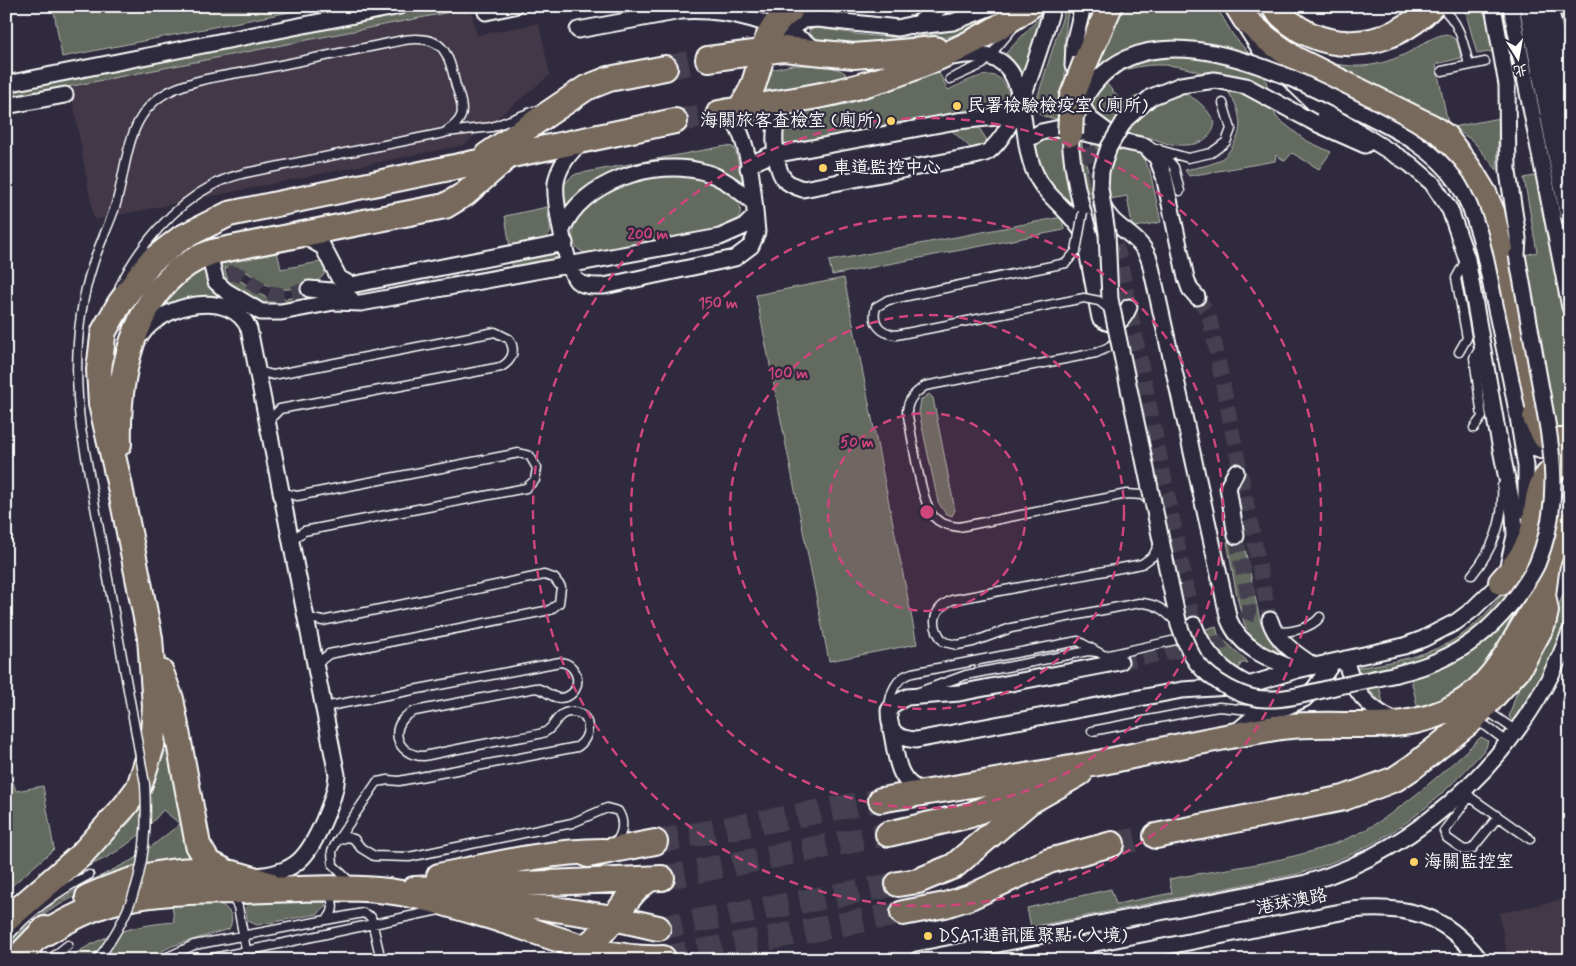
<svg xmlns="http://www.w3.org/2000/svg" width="1576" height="966" font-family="Mynerve,'LXGW WenKai TC',sans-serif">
  <rect width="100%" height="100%" fill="#2f2a3d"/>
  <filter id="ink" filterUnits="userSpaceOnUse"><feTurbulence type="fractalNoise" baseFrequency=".02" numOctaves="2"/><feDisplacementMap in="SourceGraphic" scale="10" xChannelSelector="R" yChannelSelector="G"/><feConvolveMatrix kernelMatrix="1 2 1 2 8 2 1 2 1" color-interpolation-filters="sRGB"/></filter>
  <g filter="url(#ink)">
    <path fill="#423747" d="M 444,6 L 470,6 L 477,35 L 539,23 L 550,75 L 464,145 L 94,220 L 69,80 Z
      M 1570,898 L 1570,960 L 1508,960 L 1499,913 Z"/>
    <path fill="#636b5f" stroke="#b1b5af" d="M 53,6 L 320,6 L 62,57 Z
      M 427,6 L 481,6 L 6,99 L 6,90 Z
      M 813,6 L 889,6 L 890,9 L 853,12 L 808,8 Z
      M 1004,6 L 1016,6 C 945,48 895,53 815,39 L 809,33 L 810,29 C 817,26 851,34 863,35 C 915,41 958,35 1004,6 Z
      M 1066,6 L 1069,6 C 1061,45 1067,82 1065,121 L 1043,116 L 1036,111 L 1035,105 Z
      M 1090,6 L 1216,6 L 1233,35 L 1263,70 L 1276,117 L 1305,140 L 1331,152 L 1319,169 L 1292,153 L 1285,161 L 1276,155 L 1275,161 L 1189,176 L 1185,170 C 1197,167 1211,166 1221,159 C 1229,154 1233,145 1237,138 C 1241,129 1240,121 1238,112 C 1229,73 1177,61 1143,66 C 1129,68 1116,72 1106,83 L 1123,103 C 1158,83 1196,85 1215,123 C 1211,145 1189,147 1170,144 C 1163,143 1158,140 1151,138 C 1135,135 1115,131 1102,119 C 1093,111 1084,90 1081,78 C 1075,55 1084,28 1090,6 Z
      M 1464,6 L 1479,6 L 1490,24 L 1495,51 L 1477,54 Z
      M 1560,6 L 1570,6 L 1570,58 Z
      M 1042,15 L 1044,17 L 1023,76 L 1018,66 L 1006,53 Z
      M 1446,34 L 1457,40 L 1461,58 L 1436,64 L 1448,124 L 1408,100 L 1306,58 C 1344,66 1364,72 1401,56 C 1418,49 1428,37 1446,34 Z
      M 792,65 C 807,66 834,63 846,74 L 842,77 L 778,90 L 765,90 L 764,85 L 771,70 Z
      M 937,69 L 948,90 C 972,79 1003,59 1010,99 L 1000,111 L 781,150 L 781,131 L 785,121 L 796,113 L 848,104 Z
      M 1499,118 L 1497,170 L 1473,141 L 1453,127 Z
      M 978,126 L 988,142 L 985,146 L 974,151 L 950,129 Z
      M 1055,137 L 1081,141 L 1094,197 L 1065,203 C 1050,187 1034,167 1036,145 L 1042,140 Z
      M 1091,141 L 1139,152 L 1150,171 L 1161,222 L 1136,227 L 1132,225 L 1127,196 L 1104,200 Z
      M 726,146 L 733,147 L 736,152 L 744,188 L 647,168 L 564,214 C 562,197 558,184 576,174 Z
      M 664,175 C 673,175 683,175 691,177 C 716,182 763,202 728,229 L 590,254 C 582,253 575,249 573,240 C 568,211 610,187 633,181 C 643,178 654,177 664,175 Z
      M 1539,175 L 1570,342 L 1570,427 L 1559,429 L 1551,426 L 1517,257 L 1537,252 L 1524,178 Z
      M 547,207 L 551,232 L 543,241 L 510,247 L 505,216 Z
      M 1062,217 L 1064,230 L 832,275 L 829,261 Z
      M 277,251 L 281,269 L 325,261 L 325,273 C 318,286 285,293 271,287 C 252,279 249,267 225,268 L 227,278 L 241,281 L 268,299 L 285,299 L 308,295 L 329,298 L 268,309 L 222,282 L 217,258 Z
      M 556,252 L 560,258 L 557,261 L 514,272 L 511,259 Z
      M 205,267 L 209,282 L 262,318 L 250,320 L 190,301 L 154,307 L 175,282 Z
      M 844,278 L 917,644 L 829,661 L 756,295 Z
      M 929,394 L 933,398 L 955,510 L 952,516 L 945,513 L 938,502 L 919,412 L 921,400 Z
      M 1243,539 L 1261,625 L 1264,625 L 1286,653 C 1275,654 1262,650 1254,642 C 1239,626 1232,565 1227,542 Z
      M 1529,553 L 1533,594 L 1502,653 L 1447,702 L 1418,709 L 1411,679 L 1379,685 L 1383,704 L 1367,688 L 1354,668 C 1390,663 1430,656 1460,636 C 1487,618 1514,581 1529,553 Z
      M 1570,573 C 1570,584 1572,597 1569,607 C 1561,647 1534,687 1513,721 L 1509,717 C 1522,666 1557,624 1570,573 Z
      M 1216,626 L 1218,634 L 1227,643 L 1246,660 L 1247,663 L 1241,663 L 1239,669 C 1221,667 1210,644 1203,630 Z
      M 1481,737 L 1488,741 L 1486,748 C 1429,812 1380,850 1297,874 L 1031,927 L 1027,908 L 1111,889 L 1116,904 L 1172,893 L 1169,879 C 1231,867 1308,861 1365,830 C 1403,809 1448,768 1481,737 Z
      M 167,750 L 190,859 C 122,879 49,891 6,954 L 6,948 L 16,936 L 52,905 L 87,883 L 138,857 L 180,824 L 163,810 C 141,837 114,857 81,869 L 131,821 Z
      M 13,782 L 16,791 L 43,786 L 54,849 L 6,891 L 6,784 Z
      M 321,899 L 326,905 L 318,914 L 257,925 L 248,921 L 245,910 L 248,902 Z
      M 213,901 C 226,906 237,914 229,929 L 172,946 L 145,960 L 65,960 C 104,935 127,926 174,922 L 172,903 Z"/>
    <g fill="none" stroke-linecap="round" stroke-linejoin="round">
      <path stroke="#443f50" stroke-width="15" stroke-dasharray="15 8" stroke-linecap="butt" d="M 1078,102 L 1098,189
        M 1108,223 L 1119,255 L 1194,625
        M 228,273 C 246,273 254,288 270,293 C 283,297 297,292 309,289
        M 1197,297 L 1208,312 L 1210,320 L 1270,620
        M 1120,662 L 1223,642 C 1240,634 1250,622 1249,602 L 1236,536"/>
      <path stroke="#443f50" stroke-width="24" stroke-dasharray="24 12" stroke-linecap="butt" d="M 665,68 L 708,59
        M 675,121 L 719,113
        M 655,842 L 881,800
        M 1112,844 L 1156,836
        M 662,878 L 888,834
        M 658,928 L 898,884
        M 663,958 L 903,913"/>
      <defs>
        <path id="lane" d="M 1440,6 C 1460,23 1463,41 1469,65
          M 1442,71 L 1485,62
          M 950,79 L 983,64 L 1013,28
          M 446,132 L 492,127 L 534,111
          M 1149,147 L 1188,158 L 1211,153 L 1226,142 L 1231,129 L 1223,103
          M 1159,149 L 1174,167 L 1180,191
          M 1118,338 L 1109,347 L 1096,353 L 925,386 C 915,393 908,399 907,411 C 912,433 920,502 934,517 C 940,524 949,526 959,527 L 1127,494 L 1142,495 L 1152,503
          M 1459,352 L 1467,338 L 1456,278 L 1466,260
          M 257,367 L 262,372 L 273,375 L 495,332 L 509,339 C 516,350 513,360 501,367 L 280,409 L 269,420
          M 1474,428 L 1482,417 L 1474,358 L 1482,344
          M 81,429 C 74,373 75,318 93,264 C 99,244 110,224 116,204 C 128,164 125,115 168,92 C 194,79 227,75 256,70 C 305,60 355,50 404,40 C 444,34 448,52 456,86 C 459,95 464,107 461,116 C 458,124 451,128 444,133 L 245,173 C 235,176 222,179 213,185 C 173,206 139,246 120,286
          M 282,488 L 286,493 L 297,496 L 519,453 L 530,456 L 537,468 L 535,480 L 526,488 L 304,531 L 295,538 L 293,544
          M 1472,575 C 1494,548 1504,521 1502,486
          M 306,613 L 311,618 L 322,621 L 544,575 L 554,578 L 561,587 L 559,603 L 550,610 L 329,654 L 320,661 L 317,667
          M 1274,630 C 1286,635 1312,628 1320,617
          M 1104,656 L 1185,638
          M 919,692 L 966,675 L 1088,651 L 1097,652
          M 1489,706 L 1493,715 L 1515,730
          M 324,707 L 560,662 C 582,664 584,697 560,698 C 551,698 545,689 535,688 L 415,711 C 387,722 394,756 424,756 C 453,750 482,744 511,739 C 521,737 535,736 545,732 C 556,727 556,712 571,712 C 593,712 592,738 577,747 L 399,781 L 388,780 L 377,782 L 337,841 L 332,851 L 333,865 L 349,881
          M 889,708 C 890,693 896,677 912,673 L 1078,641 L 1114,661
          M 1475,721 L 1486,726 L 1506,741
          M 1092,731 L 1200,710 L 1219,707 L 1260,711
          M 1466,794 L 1530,839
          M 1470,796 L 1444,831 L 1447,838 L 1464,850 L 1472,849 L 1498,817
          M 337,841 L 347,837 L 354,839 L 361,848 L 374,856 L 409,857 L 572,823 L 607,808 L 618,811 C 625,822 623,833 615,844
          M 231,894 L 238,907 L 248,960
          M 326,920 C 336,912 334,901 327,891
          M 6,939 C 29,912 58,891 89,875
          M 49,960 L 68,945
          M 161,960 L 194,945 L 363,913 L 371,917 L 381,960
          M 204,960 L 439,910"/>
        <path id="street" d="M 1493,6 L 1507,85 L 1508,172 L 1518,238 L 1517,255
          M 1511,6 L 1570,307
          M 486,12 L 514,6
          M 917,26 L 953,22 L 994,6
          M 1247,29 L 1263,54 L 1318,107 L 1410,164 L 1432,183 L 1450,210 L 1467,259 L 1496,424 L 1514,514 L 1515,536 L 1508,566
          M 578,30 L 681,11 C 728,8 777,22 816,49
          M 779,37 L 804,20 L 818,19 L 898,28 L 918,23 L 942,6
          M 953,57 C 1040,40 1013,124 1035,173 C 1046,198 1072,211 1084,235 L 1100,318 C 1115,330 1123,321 1129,307
          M 1073,66 L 1074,43 L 1083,6
          M 6,84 L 400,6
          M 1077,97 L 1090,119 L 1113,136
          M 794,102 C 788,106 781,111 778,119 C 772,132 775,170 785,180 C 790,185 796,187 803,189 L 975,156 C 979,155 985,154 989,151 C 1019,127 1041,43 1053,6
          M 6,106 L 65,95
          M 1313,122 L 1365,145
          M 1070,134 C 1072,188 1091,239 1107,290
          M 1027,140 L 1041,132 L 1060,128 L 1145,146 L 1157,158 L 1164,176 L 1186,278 L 1190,289 L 1197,297
          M 583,142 C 570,150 558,168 556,183 C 554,198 567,273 577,281 C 585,287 595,286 604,286 L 735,258 L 751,246 L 757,232 C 754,205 751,135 730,118 C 727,115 722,114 719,113
          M 748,168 L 753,163 L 768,156 L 957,121 L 997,117 L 1016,108
          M 1102,205 C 1114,231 1142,234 1150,262 L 1229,620 C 1241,649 1269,659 1297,670
          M 562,230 C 581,181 656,158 704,172 C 723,177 738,190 753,202
          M 302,235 L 323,247 L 339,278 L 351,285 L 565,243
          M 220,250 L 213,256 L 211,262 L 216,282 L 226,291 L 261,312 L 281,312 L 334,302 L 361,303 L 720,237 L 745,226 L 755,216
          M 309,289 L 331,291 L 351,299
          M 142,334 C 162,304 232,288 249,329 L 337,775 C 336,792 330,805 324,820 C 308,857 296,874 253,876
          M 1517,411 L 1526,466 L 1526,511
          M 1522,431 C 1533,450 1539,456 1561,447
          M 1236,472 L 1228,487 L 1236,536
          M 1560,530 L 1570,498
          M 1270,620 C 1275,640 1297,655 1314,666
          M 1194,625 C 1204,653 1222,672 1249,685
          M 1345,659 C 1354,693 1365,706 1395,721
          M 1120,662 L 959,693 L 907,697 L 894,704 L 889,710 C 889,731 894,738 916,740 L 1182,690 L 1245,686 L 1297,670 L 1404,646 L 1423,639 L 1456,622 L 1472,610 L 1501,582 L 1505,575
          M 891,729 C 897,755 895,783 925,792
          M 1235,733 L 1261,711 L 1286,707 L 1304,699 L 1315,688 L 1333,662
          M 917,960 L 1306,883 C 1426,848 1526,748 1570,632
          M 1097,960 L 1351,910 C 1406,905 1445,913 1480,960"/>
        <path id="secondary" d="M 1530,6 L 1570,212
          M 1547,6 L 1570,120"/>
        <path id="primary" d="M 1237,6 L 1245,19 L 1266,38 L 1295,59 L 1432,127 L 1445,136 L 1470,170 L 1484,193 L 1492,212 L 1536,420 L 1545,437 L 1555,441 L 1570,441
          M 1273,6 C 1316,58 1387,53 1432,6
          M 708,59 L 783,49 L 854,56 L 935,49
          M 1086,61 L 1110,6
          M 739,109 C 767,77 754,35 790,11
          M 719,113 C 756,106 794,101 832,93 C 896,79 977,46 1030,6
          M 487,155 L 586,88 L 609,79 L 665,68
          M 119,444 C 117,374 135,279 212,252 L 445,206 L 465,194 L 506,158
          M 1501,582 C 1513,569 1523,556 1530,540 C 1542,509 1529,474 1570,462
          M 161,672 L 171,699 L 198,845 L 208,862 L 227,872
          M 881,800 C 957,787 1033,776 1108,761 C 1166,749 1224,736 1282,727 C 1341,719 1401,737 1456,706 C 1501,681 1515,633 1543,595
          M 888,834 L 970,815 L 1039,785
          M 1156,836 L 1344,798 L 1395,779 L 1413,767 L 1472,720 L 1519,668 L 1543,624 L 1546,611 L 1543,595 L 1547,564 L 1557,538 L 1570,522
          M 588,855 L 655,842
          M 439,876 C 493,865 548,851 603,851
          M 898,884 L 918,881 L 954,866 L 1029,802 L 1080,773
          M 414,889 L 662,878
          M 470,896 L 614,918 L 658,928
          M 88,897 C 131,877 180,865 227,872 C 242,874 255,880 268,884
          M 903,913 L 945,905 L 970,897 L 1049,861 L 1112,844
          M 6,920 L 81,855 L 125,806 L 139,787 L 152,746 L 155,706 L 150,638 L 119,482 L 101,404 L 99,370 L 103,337 L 104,331 L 120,303 L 150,262 L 181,238 L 229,214 L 675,121
          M 35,939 C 59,925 83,911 110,903 C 152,891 195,892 238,891 C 284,890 332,886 378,890 C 413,893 448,904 481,914 C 542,931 599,961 663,958
          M 582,948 C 613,932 621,896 650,879
          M 15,960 L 45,929"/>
      </defs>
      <use href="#lane" stroke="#fff" stroke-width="11"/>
      <use href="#street" stroke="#fff" stroke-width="19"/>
      <use href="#secondary" stroke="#fff" stroke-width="25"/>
      <use href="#primary" stroke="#fff" stroke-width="28"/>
      <use href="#lane" stroke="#2f2a3d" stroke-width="8"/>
      <use href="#street" stroke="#2f2a3d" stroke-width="15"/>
      <use href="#secondary" stroke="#2f2a3d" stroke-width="21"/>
      <use href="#primary" stroke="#77695c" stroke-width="24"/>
      <defs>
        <path id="lane-bridge" d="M 1083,212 L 1076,251 L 1066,263 L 888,300 L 876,307 C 871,323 880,333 896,335 L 1084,298 L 1099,301 L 1109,309
          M 81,429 L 145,784 C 149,851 140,905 97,960
          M 1159,544 L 1153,556 L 1142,564 L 952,600 C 932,609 930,626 944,642 L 957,645 L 973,642 L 1011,628 L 1139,603 C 1156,603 1164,610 1176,622"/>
        <path id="street-bridge" d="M 1077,114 C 1122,0 1264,62 1343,103 C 1383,124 1431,143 1457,182 C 1479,217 1486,260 1494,300 C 1502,337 1510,374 1517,411
          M 1313,122 L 1246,86 L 1215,80 L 1181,85 L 1151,97 L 1125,120 L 1109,147 L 1101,171 L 1100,188 L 1107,233 L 1110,299 L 1179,625 C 1184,638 1188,651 1197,663 C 1212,681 1242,699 1266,699 C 1291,700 1319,690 1344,685 C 1414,671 1462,664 1510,605 C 1520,592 1530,579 1537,564 C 1564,499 1551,444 1539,378 C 1532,337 1524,296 1517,255"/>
        <path id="primary-bridge" d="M 1070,134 L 1072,97 L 1086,61"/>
      </defs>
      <use href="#lane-bridge" stroke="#fff" stroke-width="11" stroke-linecap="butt"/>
      <use href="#street-bridge" stroke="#fff" stroke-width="19" stroke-linecap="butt"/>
      <use href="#primary-bridge" stroke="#fff" stroke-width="28" stroke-linecap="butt"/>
      <use href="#lane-bridge" stroke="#2f2a3d" stroke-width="8"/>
      <use href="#street-bridge" stroke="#2f2a3d" stroke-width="15"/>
      <use href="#primary-bridge" stroke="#77695c" stroke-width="24"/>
    </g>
  </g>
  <circle cx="927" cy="512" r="99" fill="#ce467c" fill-opacity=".12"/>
  <g fill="none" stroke="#ce467c" stroke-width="2.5" stroke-dasharray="9 6">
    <circle cx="927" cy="512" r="99"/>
    <circle cx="927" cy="512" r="197"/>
    <circle cx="927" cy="512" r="296"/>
    <circle cx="927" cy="512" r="394"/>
  </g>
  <g fill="#ffd166" stroke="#2f2a3d" stroke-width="2">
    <circle cx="957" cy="106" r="5"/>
    <circle cx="891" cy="121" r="5"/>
    <circle cx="823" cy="168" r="5"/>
    <circle cx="1414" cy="862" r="5"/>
    <circle cx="928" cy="936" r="5"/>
  </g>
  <g text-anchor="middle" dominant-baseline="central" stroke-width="4.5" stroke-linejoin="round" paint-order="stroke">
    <g font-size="18" fill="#fff" stroke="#2f2a3d" text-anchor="start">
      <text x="967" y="106">民署檢驗檢疫室 (廁所)</text>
      <text x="881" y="121" text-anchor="end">海關旅客查檢室 (廁所)</text>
      <text x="833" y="168">車道監控中心</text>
      <text x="1424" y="862">海關監控室</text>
      <text x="938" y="936">DSAT通訊匯聚點 (入境)</text>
    </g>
    <g font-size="18" fill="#fff" stroke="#2f2a3d">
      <text transform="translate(1292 902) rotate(-11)">港珠澳路</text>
    </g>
  </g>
  <circle cx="927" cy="512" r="8" fill="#ce467c" stroke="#2f2a3d" stroke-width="2.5"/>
  <g font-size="15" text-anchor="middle" font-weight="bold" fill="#ce467c" stroke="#2f2a3d" stroke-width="4.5" stroke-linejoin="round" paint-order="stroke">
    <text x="648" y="239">200 m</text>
    <text x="718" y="308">150 m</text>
    <text x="788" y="378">100 m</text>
    <text x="857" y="447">50 m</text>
  </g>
  <rect width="1576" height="966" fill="none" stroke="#2f2a3d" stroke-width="25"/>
  <rect x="12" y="12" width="1551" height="941" fill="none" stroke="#fff" stroke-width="2" filter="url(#ink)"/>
  <g transform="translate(1518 58) rotate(169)" stroke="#2f2a3d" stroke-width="4" paint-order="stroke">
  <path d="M0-4L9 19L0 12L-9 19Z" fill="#ffffff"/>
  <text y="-8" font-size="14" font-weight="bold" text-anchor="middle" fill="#ffffff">北</text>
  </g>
</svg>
